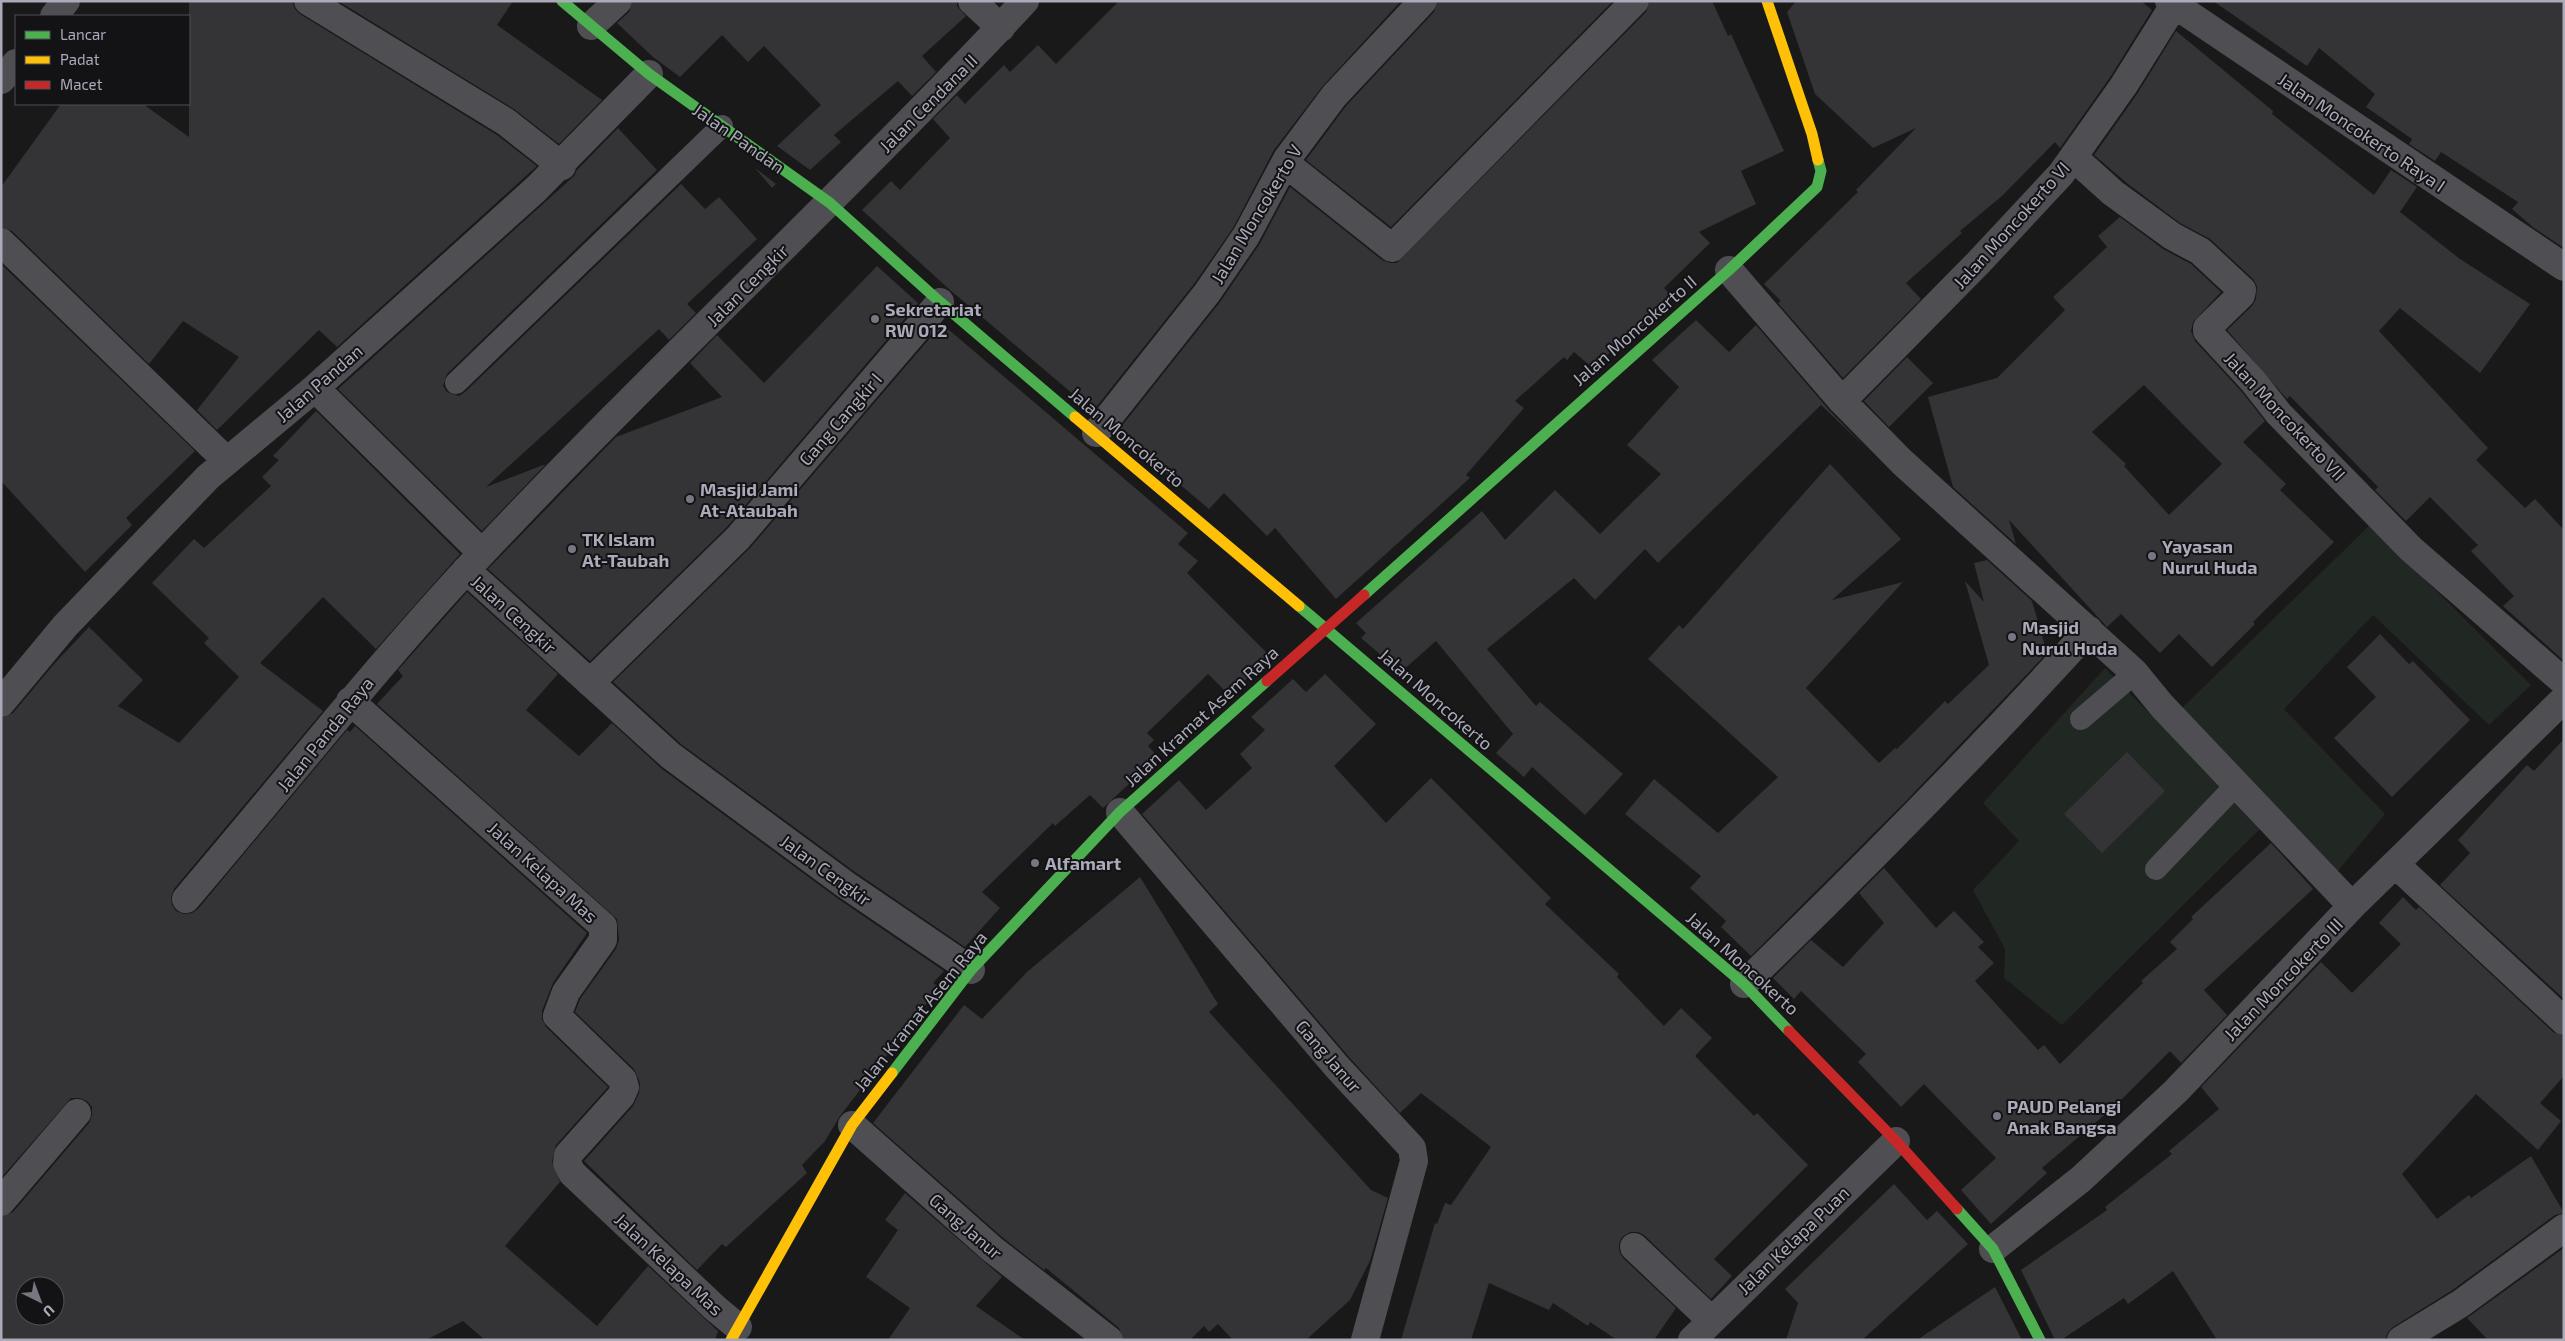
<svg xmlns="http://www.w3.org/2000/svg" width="2565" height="1341" font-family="'Exo 2',sans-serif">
  <rect width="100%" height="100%" fill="#191919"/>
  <path fill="#212823" d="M 2370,525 L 2531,685 L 2489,725 L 2373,615 L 2284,709 L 2385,814 L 2338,871 L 2182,708 Z
    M 2105,668 L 2261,828 L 2062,1025 L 2004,978 L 2005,949 L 1973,890 L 2019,841 L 1983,803 Z"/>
  <path fill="#343335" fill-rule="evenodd" d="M 189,1 L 292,1 L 295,9 L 300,14 L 497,135 L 537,166 L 337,347 L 319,330 L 217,430 L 197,410 L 239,357 L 183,321 L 149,364 L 12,231 L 1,227 L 1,187 L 61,104 L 143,104 L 189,137 Z
    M 338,1 L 513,1 L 497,25 L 602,100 L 559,144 L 514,109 Z
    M 633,1 L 957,1 L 957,6 L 966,16 L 922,56 L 936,72 L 912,96 L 898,81 L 834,135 L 841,142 L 810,170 L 777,146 L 821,105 L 764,46 L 748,62 L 722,35 L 680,77 L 653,57 L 617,23 L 629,12 Z
    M 1119,1 L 1401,1 L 1322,87 L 1274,150 L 1233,228 L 1194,284 L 1093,411 L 950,290 L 862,210 L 891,181 L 900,190 L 950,138 L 933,119 L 957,95 L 965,104 L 1004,65 L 1010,72 L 1038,45 L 1056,64 Z
    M 1438,1 L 1613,1 L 1391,227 L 1306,160 L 1346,106 L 1434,12 Z
    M 1650,1 L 1712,1 L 1728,36 L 1731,34 L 1784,151 L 1741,171 L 1756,204 L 1699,232 L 1710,243 L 1664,288 L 1674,298 L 1629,338 L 1627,335 L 1594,369 L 1574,352 L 1567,360 L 1564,357 L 1515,401 L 1524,408 L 1466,475 L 1470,478 L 1336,599 L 1275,528 L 1267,536 L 1224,493 L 1209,509 L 1117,432 L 1220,302 L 1259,245 L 1290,187 L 1382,260 L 1390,263 L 1397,263 L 1646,12 Z
    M 1796,1 L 2141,1 L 2152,10 L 2111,76 L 2060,148 L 2055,142 L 2002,196 L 1960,231 L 1962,233 L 1906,283 L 1921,299 L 1843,378 L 1778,303 L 1781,301 L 1764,284 L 1858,192 L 1856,190 L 1916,128 L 1873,148 L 1815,94 L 1787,12 Z
    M 2213,1 L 2564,1 L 2564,248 L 2534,228 L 2512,209 L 2518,202 L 2441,152 L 2435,161 L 2409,144 L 2412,139 L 2366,107 L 2375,94 L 2319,48 L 2307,66 Z
    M 2176,31 L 2273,111 L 2272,114 L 2374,195 L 2391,170 L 2417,187 L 2400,212 L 2460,259 L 2530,304 L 2480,373 L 2400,308 L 2379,331 L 2488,448 L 2476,460 L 2525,508 L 2535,499 L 2564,530 L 2564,661 L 2503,606 L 2514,596 L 2471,551 L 2478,545 L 2430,497 L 2406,521 L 2375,490 L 2378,487 L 2290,396 L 2287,399 L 2227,330 L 2252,306 L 2256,299 L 2257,286 L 2253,279 L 2210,239 L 2180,223 L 2128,184 L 2094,155 L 2137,94 Z
    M 618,128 L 657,170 L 447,374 L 443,386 L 447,392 L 459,396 L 465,392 L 681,184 L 705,209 L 719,197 L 757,239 L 687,304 L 696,313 L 669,340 L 659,329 L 486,487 L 546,464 L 482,531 L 338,389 L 574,176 L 577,170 Z
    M 755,168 L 776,184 L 772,188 Z
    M 2120,217 L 2163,249 L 2191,264 L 2221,292 L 2193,322 L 2191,331 L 2195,341 L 2241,391 L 2265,421 L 2243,442 L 2286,484 L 2280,490 L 2334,542 L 2253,622 L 2255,624 L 2212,667 L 2179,634 L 2160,653 L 2121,614 L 2107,627 L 2009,520 L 2016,544 L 1953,487 L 1928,397 L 1997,378 L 2065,310 L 2053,297 L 2107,247 L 2098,236 ZM 2144,385 L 2222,464 L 2169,515 L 2124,466 L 2126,464 L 2092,432 Z
    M 1,264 L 195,451 L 126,518 L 132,525 L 85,572 L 1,481 Z
    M 877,266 L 918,303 L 727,527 L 590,661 L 488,569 L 616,437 L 722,397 L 690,363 L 717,335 L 764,383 Z
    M 1696,320 L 1729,352 L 1756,325 L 1830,411 L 1865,447 L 1821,405 L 1658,563 L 1645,549 L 1595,600 L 1574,578 L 1487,649 L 1536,706 L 1540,702 L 1623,774 L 1585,815 L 1532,767 L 1524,777 L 1496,753 L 1513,734 L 1436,641 L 1401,672 L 1361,638 L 1366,633 L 1356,623 L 1482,511 L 1505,540 L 1555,490 L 1600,534 L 1661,474 L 1627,445 L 1679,387 L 1652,360 Z
    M 942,324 L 1188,533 L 1178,544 L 1198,561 L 1187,573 L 1271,657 L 1229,695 L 1208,674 L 1174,707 L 1147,733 L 1154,740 L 1148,746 L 1158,757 L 1103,808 L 1090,795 L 1055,826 L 1053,823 L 982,892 L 1000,908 L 965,947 L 855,872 L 681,744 L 613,682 L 750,548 Z
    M 1907,357 L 1933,383 L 1889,427 L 1864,401 Z
    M 316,411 L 460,554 L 376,649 L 323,597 L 260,663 L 323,711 L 174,889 L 171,897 L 172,905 L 176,911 L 184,914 L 192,913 L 198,909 L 347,730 L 350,732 L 355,726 L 587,933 L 553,983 L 542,1011 L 542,1019 L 546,1027 L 608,1087 L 556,1145 L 552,1162 L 560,1182 L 505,1246 L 597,1326 L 648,1266 L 718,1331 L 715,1340 L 485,1340 L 463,1321 L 426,1340 L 1,1340 L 1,1217 L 13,1212 L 89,1123 L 92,1115 L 92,1107 L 87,1101 L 79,1098 L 71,1098 L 1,1178 L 1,718 L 13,713 L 54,664 L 89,627 L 143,680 L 118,706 L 179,743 L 239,677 L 204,643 L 209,638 L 152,583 L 194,539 L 204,548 L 271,486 L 262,477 L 279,460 L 273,456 ZM 25,1286 L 55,1286 L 55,1316 L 25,1316 Z
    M 1830,464 L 1901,539 L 1832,600 L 1903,582 L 1806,688 L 1879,763 L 1895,748 L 1897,749 L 1945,701 L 1948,704 L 1989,665 L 1965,581 L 1984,602 L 1974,563 L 1987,560 L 2032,601 L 2047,653 L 1908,799 L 1751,956 L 1721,927 L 1726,921 L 1690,888 L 1701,876 L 1625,814 L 1654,779 L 1718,833 L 1778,777 L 1648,659 L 1679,625 L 1683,629 Z
    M 467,592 L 558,674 L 526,710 L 579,756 L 612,723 L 662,769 L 837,898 L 944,971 L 933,983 L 939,987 L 840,1116 L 825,1141 L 802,1165 L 807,1173 L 726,1247 L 722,1244 L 697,1270 L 584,1161 L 633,1106 L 639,1093 L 640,1083 L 634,1069 L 575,1012 L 580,999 L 616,949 L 619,940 L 617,919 L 377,704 L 403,676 L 398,670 Z
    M 2380,634 L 2409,664 L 2413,661 L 2470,720 L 2392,797 L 2334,738 L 2376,697 L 2347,667 Z
    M 1325,674 L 1376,724 L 1334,766 L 1386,823 L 1431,778 L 1551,898 L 1545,904 L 1619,974 L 1617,977 L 1664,1026 L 1681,1008 L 1712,1038 L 1695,1056 L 1754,1116 L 1757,1113 L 1808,1165 L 1714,1259 L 1732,1276 L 1711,1299 L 1644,1235 L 1638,1232 L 1630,1232 L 1622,1237 L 1619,1244 L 1619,1251 L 1623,1258 L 1676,1308 L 1654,1340 L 1617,1340 L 1590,1322 L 1588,1326 L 1553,1303 L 1549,1310 L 1489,1283 L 1471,1340 L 1401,1340 L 1435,1223 L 1437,1224 L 1445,1203 L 1451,1205 L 1491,1147 L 1421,1093 L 1400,1113 L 1349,1057 L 1142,814 L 1179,780 L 1206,810 L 1252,768 L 1240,754 L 1265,730 L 1251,717 L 1293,679 L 1306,692 Z
    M 2564,739 L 2564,999 L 2440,885 L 2470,853 L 2458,840 L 2527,765 L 2534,771 Z
    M 2127,752 L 2165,791 L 2102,853 L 2064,814 Z
    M 2271,843 L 2313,889 L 2204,990 L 2227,1015 L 2181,1063 L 2170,1051 L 2115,1106 L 2042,1168 L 2047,1173 L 1991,1224 L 1961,1190 L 1996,1158 L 1924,1084 L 1901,1107 L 1858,1062 L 1866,1054 L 1801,991 L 1794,999 L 1773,978 L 1811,940 L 1843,967 L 1884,923 L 1859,893 L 1884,868 L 1936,928 L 1954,911 L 1984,942 L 1978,947 L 1994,963 L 1975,981 L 2038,1050 L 2044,1045 L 2060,1064 L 2143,983 L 2141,981 L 2177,949 L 2170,942 L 2193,919 L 2191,917 Z
    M 1140,877 L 1218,1004 L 1209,1012 L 1371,1190 L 1388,1198 L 1370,1261 L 1350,1300 L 1306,1340 L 1233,1340 L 1218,1324 L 1209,1332 L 1204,1326 L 1190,1340 L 1124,1340 L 1119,1328 L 1046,1268 L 1044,1270 L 1002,1237 L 873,1123 L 964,1005 L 982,1019 L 1027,972 Z
    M 2403,897 L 2416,910 L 2419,907 L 2553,1032 L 2564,1036 L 2564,1076 L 2540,1103 L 2561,1121 L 2538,1150 L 2476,1094 L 2402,1174 L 2437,1219 L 2469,1195 L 2471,1198 L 2531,1156 L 2564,1213 L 2555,1215 L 2451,1291 L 2393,1327 L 2388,1332 L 2385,1340 L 2217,1340 L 2173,1271 L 2128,1304 L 2124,1298 L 2061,1340 L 2055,1340 L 2021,1270 L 2107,1210 L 2105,1207 L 2172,1154 L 2169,1151 L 2219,1109 L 2201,1087 L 2321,962 L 2352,993 L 2401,944 L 2379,923 Z
    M 1894,1184 L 1927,1220 L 1937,1211 L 1968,1244 L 1862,1340 L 1786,1340 L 1798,1303 L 1785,1289 Z
    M 905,1193 L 1002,1277 L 976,1306 L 1025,1340 L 888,1340 L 910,1308 L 866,1277 L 898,1230 L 885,1220 Z
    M 2564,1248 L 2564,1340 L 2488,1340 L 2467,1318 Z
    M 1995,1287 L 2022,1340 L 1917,1340 Z"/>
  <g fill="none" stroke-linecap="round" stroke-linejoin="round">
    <path stroke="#4f4f53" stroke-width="22" d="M 456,383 L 722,126
      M 2081,719 L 2135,673
      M 2156,869 L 2237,784"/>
    <path stroke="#4f4f53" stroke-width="28" d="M 308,1 L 506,122 L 562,166
      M 972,1 L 1001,28
      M 2169,1 L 2564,267
      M 54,16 L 66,1
      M 591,26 L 618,1
      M 1,80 L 16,63
      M 2073,157 L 2113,193 L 2172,236 L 2200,251 L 2242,290 L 2241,295 L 2207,328 L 2207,331 L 2253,381 L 2279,414 L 2411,549 L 2564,682
      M 1285,163 L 1392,248 L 1635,1
      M 1,242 L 226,460
      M 1729,270 L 1842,401 L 1902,462 L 2135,673 L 2162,706 L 2352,906
      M 315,388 L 482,553
      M 1842,401 L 1978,263 L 2061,174 L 2124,85 L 2174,5
      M 1096,433 L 1207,293 L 1246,236 L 1287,159 L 1334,96 L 1423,1
      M 466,570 L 671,756 L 846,885 L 971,970
      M 590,683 L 738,538 L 940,302
      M 350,701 L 603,926 L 603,940 L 566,992 L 557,1016 L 623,1080 L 625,1087 L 621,1096 L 568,1155 L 567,1163 L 572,1173 L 715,1308 L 738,1327
      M 1,703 L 65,626 L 208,477 L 315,388 L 536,189 L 649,74
      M 1120,812 L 1337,1067 L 1412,1148 L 1414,1161 L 1365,1340
      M 2395,864 L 2564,1021
      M 186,899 C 285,783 379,663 483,552 C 660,364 849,189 1025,1
      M 1744,984 C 1863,869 1978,752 2089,630
      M 852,1125 L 992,1249 L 1109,1340
      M 1,1202 L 77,1113
      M 1634,1247 L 1711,1320
      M 1993,1249 L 2081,1179 L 2176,1091 L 2352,906 L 2564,699
      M 1692,1340 L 1896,1141
      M 2401,1340 L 2460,1304 L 2564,1228"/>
    <path stroke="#4caf50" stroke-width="11" d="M 562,1 L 649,74 L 830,203 L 940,302 L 1075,417
      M 1364,595 L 1729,270 L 1817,187 L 1821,171 L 1818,160
      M 1299,606 L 1744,984 L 1789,1031
      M 892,1073 L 971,970 L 1120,812 L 1267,681
      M 1957,1209 L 1993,1249 L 2040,1340"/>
    <path stroke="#ffc107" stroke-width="11" d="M 1767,1 L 1812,134 L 1818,160
      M 1075,417 L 1299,606
      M 731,1340 L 852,1125 L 892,1073"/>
    <path stroke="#c62828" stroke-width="11" d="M 1267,681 L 1364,595
      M 1789,1031 L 1896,1141 L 1957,1209"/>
  </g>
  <g fill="#777781" stroke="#131315" stroke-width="2">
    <circle cx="875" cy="319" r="5"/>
    <circle cx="690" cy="499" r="5"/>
    <circle cx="572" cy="549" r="5"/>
    <circle cx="2152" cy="556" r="5"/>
    <circle cx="2012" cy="637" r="5"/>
    <circle cx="1035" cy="863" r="5"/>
    <circle cx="1997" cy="1116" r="5"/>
  </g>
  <g text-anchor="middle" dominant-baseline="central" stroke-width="4" stroke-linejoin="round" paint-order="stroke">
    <g font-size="18" fill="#aaaab9" stroke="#131315">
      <text transform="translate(928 103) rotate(-45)">Jalan Cendana II</text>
      <text transform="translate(2362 132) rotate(34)">Jalan Moncokerto Raya I</text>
      <text transform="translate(739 138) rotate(35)">Jalan Pandan</text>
      <text transform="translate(1256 214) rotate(-59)">Jalan Moncokerto V</text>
      <text transform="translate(2011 225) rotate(-48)">Jalan Moncokerto VI</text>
      <text transform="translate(747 285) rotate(-45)">Jalan Cengkir</text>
      <text transform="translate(1634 330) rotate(-41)">Jalan Moncokerto II</text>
      <text transform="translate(319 383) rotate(-41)">Jalan Pandan</text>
      <text transform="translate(2285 416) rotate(47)">Jalan Moncokerto VII</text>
      <text transform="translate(840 419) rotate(-49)">Gang Cangkir I</text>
      <text transform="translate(1127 437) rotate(40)">Jalan Moncokerto</text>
      <text transform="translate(514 614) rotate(42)">Jalan Cengkir</text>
      <text transform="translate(1436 699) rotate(41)">Jalan Moncokerto</text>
      <text transform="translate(1201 716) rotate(-42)">Jalan Kramat Asem Raya</text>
      <text transform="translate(325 734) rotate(-51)">Jalan Panda Raya</text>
      <text transform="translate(826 870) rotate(36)">Jalan Cengkir</text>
      <text transform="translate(543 872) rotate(42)">Jalan Kelapa Mas</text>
      <text transform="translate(1743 963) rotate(42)">Jalan Moncokerto</text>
      <text transform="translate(2283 979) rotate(-46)">Jalan Moncokerto III</text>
      <text transform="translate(920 1011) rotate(-51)">Jalan Kramat Asem Raya</text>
      <text transform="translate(1329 1056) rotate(49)">Gang Janur</text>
      <text transform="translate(966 1226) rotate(41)">Gang Janur</text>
      <text transform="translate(1793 1240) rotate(-44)">Jalan Kelapa Puan</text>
      <text transform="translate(669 1264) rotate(43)">Jalan Kelapa Mas</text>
    </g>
    <g font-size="18" font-weight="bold" fill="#aaaab9" stroke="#131315" text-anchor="start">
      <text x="885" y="309">Sekretariat<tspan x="885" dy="21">RW 012</tspan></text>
      <text x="700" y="489">Masjid Jami<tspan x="700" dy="21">At-Ataubah</tspan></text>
      <text x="582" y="539">TK Islam<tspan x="582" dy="21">At-Taubah</tspan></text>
      <text x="2162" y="546">Yayasan<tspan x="2162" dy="21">Nurul Huda</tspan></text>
      <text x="2022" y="627">Masjid<tspan x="2022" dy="21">Nurul Huda</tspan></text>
      <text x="1045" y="863">Alfamart</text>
      <text x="2007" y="1106">PAUD Pelangi<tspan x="2007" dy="21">Anak Bangsa</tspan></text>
    </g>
  </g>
  <rect width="2565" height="1341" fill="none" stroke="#aaaab9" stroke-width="5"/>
  <rect x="15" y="15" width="175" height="90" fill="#131315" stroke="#4f4f57"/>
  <rect x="25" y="31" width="25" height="8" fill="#4caf50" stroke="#4f4f57"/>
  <text x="60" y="40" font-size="15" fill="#aaaab9">Lancar</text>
  <rect x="25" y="56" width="25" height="8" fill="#ffc107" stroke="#4f4f57"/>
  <text x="60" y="65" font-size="15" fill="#aaaab9">Padat</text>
  <rect x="25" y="81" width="25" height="8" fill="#c62828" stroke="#4f4f57"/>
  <text x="60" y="90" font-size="15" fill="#aaaab9">Macet</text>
  <g transform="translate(40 1301) rotate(138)"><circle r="24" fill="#131315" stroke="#4f4f57"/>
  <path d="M0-4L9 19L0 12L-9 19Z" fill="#777781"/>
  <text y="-8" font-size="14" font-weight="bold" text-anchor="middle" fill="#aaaab9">U</text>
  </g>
</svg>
